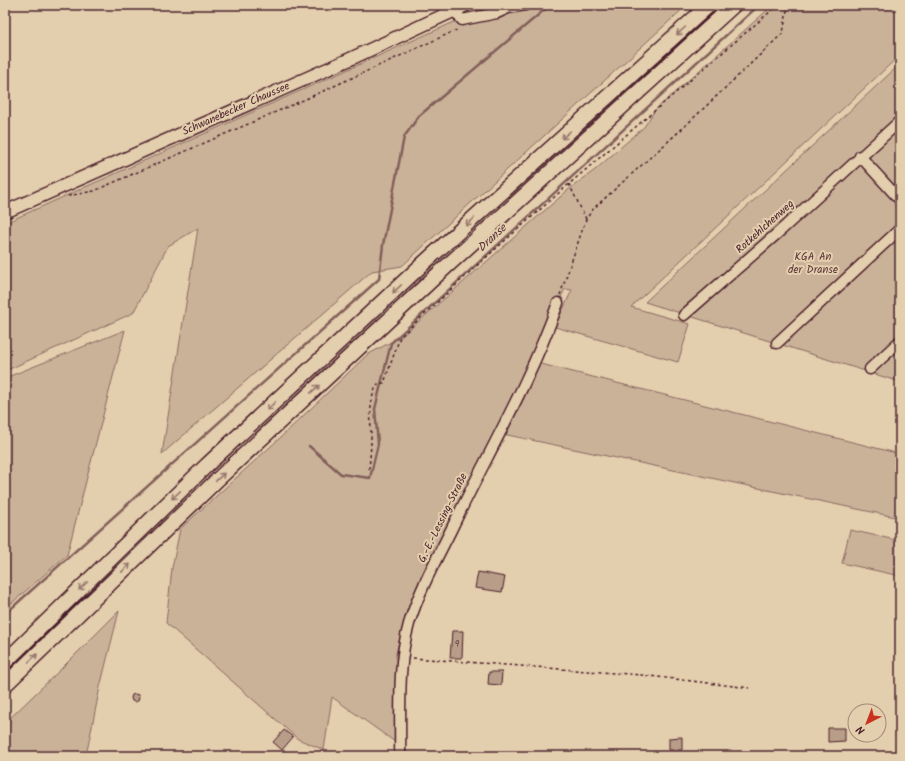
<svg xmlns="http://www.w3.org/2000/svg" width="905" height="761" font-family="Kalam,sans-serif">
  <rect width="100%" height="100%" fill="#e3cead"/>
  <filter id="ink" filterUnits="userSpaceOnUse"><feTurbulence type="fractalNoise" baseFrequency=".025" numOctaves="2"/><feDisplacementMap in="SourceGraphic" scale="8" xChannelSelector="R" yChannelSelector="G"/><feConvolveMatrix kernelMatrix="1 2 1 2 8 2 1 2 1" color-interpolation-filters="sRGB"/></filter>
  <g filter="url(#ink)">
    <path fill="#cab298" stroke="#8a6862" d="M 492,5 L 687,5 L 402,266 L 372,271 L 162,454 L 198,228 L 168,246 L 133,313 L 5,371 L 5,223 Z
      M 773,5 L 900,5 L 900,55 L 631,307 L 690,324 L 678,362 L 555,327 L 572,290 L 565,289 L 407,612 L 396,653 L 395,742 L 332,697 L 324,750 L 298,739 L 166,623 L 172,568 L 180,529 L 281,437 L 367,355 L 402,336 L 568,190 L 595,170 L 644,127 L 655,110 Z
      M 900,64 L 900,382 L 645,302 Z
      M 125,330 L 67,555 L 5,609 L 5,378 Z
      M 537,363 L 900,454 L 900,518 L 503,434 Z
      M 850,530 L 900,541 L 900,576 L 842,563 Z
      M 119,611 L 100,687 L 86,756 L 5,756 L 5,723 L 60,670 Z"/>
    <g fill="none" stroke-linecap="round" stroke-linejoin="round">
      <path stroke="#825f5a" stroke-width="2.5" d="M 309,446 L 341,474 L 370,478 L 378,444 L 375,409 L 391,343 L 759,5
        M 5,614 L 379,279 L 383,245 L 404,137 L 419,116 L 550,5"/>
    </g>
    <path fill="#b89d89" stroke="#4a1f2b" d="M 478,572 L 505,577 L 502,592 L 475,588 Z
      M 452,631 L 463,631 L 462,658 L 450,658 Z
      M 489,672 L 502,672 L 501,685 L 488,684 Z
      M131 698a4 4 0 1 1 8 0a4 4 0 1 1-8 0Z
      M 828,728 L 845,728 L 845,741 L 828,742 Z
      M 284,730 L 293,737 L 282,750 L 273,742 Z
      M 682,737 L 682,750 L 669,750 L 669,738 Z"/>
    <g fill="none" stroke-linecap="round" stroke-linejoin="round">
      <defs>
        <path id="minor" d="M 454,10 L 462,20 L 497,13 L 508,8 L 525,5
          M 860,156 L 900,200
          M 684,315 L 780,231 L 900,121
          M 777,343 L 900,229
          M 870,369 L 900,341
          M 400,756 C 401,712 397,666 409,624 C 419,591 436,560 451,530 C 487,455 530,382 558,303"/>
        <path id="major" d="M 5,212 L 348,60 L 466,5"/>
        <path id="highway" d="M 5,662 L 207,465 L 425,262 L 709,5
          M 5,685 L 217,480 L 436,276 L 734,5"/>
      </defs>
      <use href="#minor" stroke="#4a1f2b" stroke-width="13"/>
      <use href="#major" stroke="#4a1f2b" stroke-width="15"/>
      <use href="#highway" stroke="#4a1f2b" stroke-width="17"/>
      <path stroke="#4a1f2b" stroke-width="1.5" stroke-dasharray="3 3" stroke-linecap="butt" d="M 569,184 L 586,219
        M 68,196 L 94,191 L 117,181 L 308,98 L 459,29
        M 5,226 L 10,222
        M 560,295 L 586,219 L 594,208 L 683,128 L 783,33 L 788,5
        M 369,469 C 370,459 371,448 371,438 C 371,422 368,395 379,383 L 384,383 L 400,337 L 482,261 L 569,184 L 778,5
        M 413,658 L 641,675 L 750,688"/>
      <use href="#minor" stroke="#e3cead" stroke-width="10"/>
      <use href="#major" stroke="#e3cead" stroke-width="12"/>
      <use href="#highway" stroke="#e3cead" stroke-width="14"/>
    </g>
    <defs><path id="oneway-shaft" d="M-6 0H5M1.5-3L5.5 0L1.5 3" fill="none" stroke-width="1.6" stroke-linecap="round" stroke-linejoin="round"/></defs>
    <g stroke="#96766c">
      <use href="#oneway-shaft" transform="translate(681 31) rotate(138)"/>
      <use href="#oneway-shaft" transform="translate(566 135) rotate(138)"/>
      <use href="#oneway-shaft" transform="translate(470 222) rotate(138)"/>
      <use href="#oneway-shaft" transform="translate(397 289) rotate(137)"/>
      <use href="#oneway-shaft" transform="translate(315 389) rotate(-43)"/>
      <use href="#oneway-shaft" transform="translate(271 406) rotate(137)"/>
      <use href="#oneway-shaft" transform="translate(220 477) rotate(-43)"/>
      <use href="#oneway-shaft" transform="translate(176 495) rotate(136)"/>
      <use href="#oneway-shaft" transform="translate(126 568) rotate(-44)"/>
      <use href="#oneway-shaft" transform="translate(83 586) rotate(136)"/>
      <use href="#oneway-shaft" transform="translate(33 658) rotate(-44)"/>
    </g>
  </g>
  <g text-anchor="middle" dominant-baseline="central" stroke-width="4" stroke-linejoin="round" paint-order="stroke">
    <g font-size="9" fill="#663e42">
      <text x="457" y="644">9</text>
    </g>
    <g font-size="11" fill="#4a1f2b" stroke="#e3cead">
      <text transform="translate(236 109) rotate(-24)">Schwanebecker Chaussee</text>
      <text transform="translate(765 227) rotate(-42)">Rotkehlchenweg</text>
      <text transform="translate(443 518) rotate(-64)">G.-E.-Lessing-Straße</text>
    </g>
    <g font-size="11" fill="#5d353b" stroke="#e3cead">
      <text x="813" y="257">KGA An<tspan x="813" dy="13">der Dranse</tspan></text>
    </g>
    <g font-size="12" font-style="italic" fill="#5d343b" stroke="#e3cead">
      <text transform="translate(492 238) rotate(-43)">Dranse</text>
    </g>
  </g>
  <rect width="905" height="761" fill="none" stroke="#e3cead" stroke-width="20"/>
  <rect x="10" y="10" width="885" height="741" fill="none" stroke="#4a1f2b" stroke-width="1.5" filter="url(#ink)"/>
  <g transform="translate(867 723) rotate(222)"><circle r="19" fill="#e3cead" stroke="#a68879"/>
  <path d="M0-3L7 15L0 10L-7 15Z" fill="#c8321e"/>
  <text y="-6" font-size="11" font-weight="bold" text-anchor="middle" fill="#4a1f2b">N</text>
  </g>
</svg>
